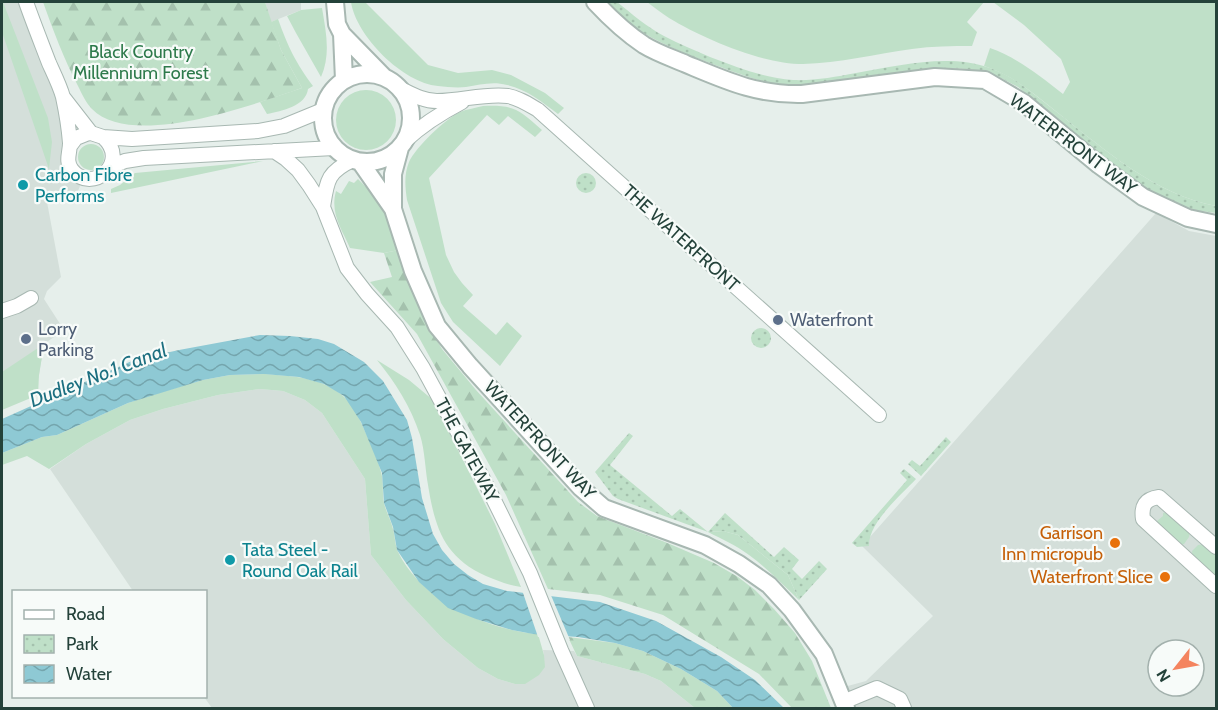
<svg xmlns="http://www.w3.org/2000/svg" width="1218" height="710" font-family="Cabin,sans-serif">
  <defs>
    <pattern id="forest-firs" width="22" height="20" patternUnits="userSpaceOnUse" patternTransform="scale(1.5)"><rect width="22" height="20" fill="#bfe0c8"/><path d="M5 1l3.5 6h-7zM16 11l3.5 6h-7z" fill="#a4c1ad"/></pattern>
    <pattern id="park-dots" width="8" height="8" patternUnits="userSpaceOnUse" patternTransform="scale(1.5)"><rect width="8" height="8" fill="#bfe0c8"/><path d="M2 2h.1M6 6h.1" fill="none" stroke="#a4c1ad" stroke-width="1.8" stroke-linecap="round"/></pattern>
    <pattern id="water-waves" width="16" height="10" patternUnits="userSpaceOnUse" patternTransform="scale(1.5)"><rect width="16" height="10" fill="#8ec9d4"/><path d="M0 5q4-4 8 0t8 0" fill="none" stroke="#74a5ad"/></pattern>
  </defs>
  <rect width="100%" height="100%" fill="#e6efeb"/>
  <path fill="#d4dfda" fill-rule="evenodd" d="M 2,2 L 27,2 L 62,96 L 68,150 L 83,178 L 78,191 L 78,199 L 61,199 L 47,202 L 61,277 L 47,291 L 44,299 L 64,330 L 44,344 L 39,375 L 2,395 Z
    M 265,2 L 301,2 L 301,10 L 271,22 Z
    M 1156,213 L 1189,231 L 1216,236 L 1216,708 L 856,708 L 844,687 L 866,681 L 933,616 L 862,546 ZM 1158,650 L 1194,650 L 1194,686 L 1158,686 Z
    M 260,389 L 283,391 L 305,400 L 322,413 L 365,479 L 371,555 L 406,600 L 443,639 L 478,668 L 498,679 L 515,684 L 544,655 L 543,650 L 574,651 L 577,656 L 645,674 L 661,681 L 695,708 L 212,708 L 204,697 L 206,696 L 206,592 L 133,591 L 50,469 L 86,444 L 130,420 L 163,409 L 218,395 Z"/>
  <path fill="#bfe0c8" d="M 2,2 L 3,2 L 48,118 L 52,142 L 49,169 L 2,32 Z
    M 351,2 L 365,2 L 428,65 L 458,73 L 492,70 L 511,75 L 545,93 L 564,108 L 558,114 C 542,102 526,89 507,85 C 492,81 480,85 466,87 C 457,88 447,87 438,86 C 403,83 356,36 351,2 Z
    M 647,2 L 984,2 L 967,22 L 977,32 L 972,46 C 952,46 932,46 912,49 C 876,54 839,63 803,64 C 762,64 704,39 669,18 C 661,13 654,7 647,2 Z
    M 993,2 L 1216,2 L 1216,206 C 1156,195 1105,150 1058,113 C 1034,94 1013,75 984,66 L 990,48 C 1018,58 1040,76 1063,94 L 1070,82 L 1061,59 L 1024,25 Z
    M 322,8 C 326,32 331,54 321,77 L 296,33 L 287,16 L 301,10 Z
    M 278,19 C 288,47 296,63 313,86 L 308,89 C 306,106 282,111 267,114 L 260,102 L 302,88 L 281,50 L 271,22 Z
    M336 120a30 30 0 1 1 60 0a30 30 0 1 1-60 0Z
    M 483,106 C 515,105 518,109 542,130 L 535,137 L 508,116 L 499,125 L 487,115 L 429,178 L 446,255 L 454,272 L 462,283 L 473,295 L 463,306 L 496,335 L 507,322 L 522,336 L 500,366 L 453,322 L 441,303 L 407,200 C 405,187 404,174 409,162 C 416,147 445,119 460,112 C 467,109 476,108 483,106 Z
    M78 157a13 13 0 1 1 26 0a13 13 0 1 1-26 0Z
    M 263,161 L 111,193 L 111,189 L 120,185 L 135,173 Z
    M 358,179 C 383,203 389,218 399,250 L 384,253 L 350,248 C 341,228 330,213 336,191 L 341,194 L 349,181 L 354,183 Z
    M 44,344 L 39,375 L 38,395 L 2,410 L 2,372 Z
    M 377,360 L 409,380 L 433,400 L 495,524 L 521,587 C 508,585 498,581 486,576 C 444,557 435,528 428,485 C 425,469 425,451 420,435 C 411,407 395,382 377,360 Z
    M 264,374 C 292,376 320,377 342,395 C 354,404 362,425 368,438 C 373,449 378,460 381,472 C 384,482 382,493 384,503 C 386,512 391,520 393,529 C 395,536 395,545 398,552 C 422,601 485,629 538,634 L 544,655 L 545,667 L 539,675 L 525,684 L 515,684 L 498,679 L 478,668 L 443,639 L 406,600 L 371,555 L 365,479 L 322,413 L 305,400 L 283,391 L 260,389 L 218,395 L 163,409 L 130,420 L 86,444 L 49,469 L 27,456 L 2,465 L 2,453 L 42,437 L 57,435 L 128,403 L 158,393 L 203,380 L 230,375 Z
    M 1168,512 L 1190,531 L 1189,537 L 1184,544 L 1178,545 L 1158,526 L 1157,521 L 1163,516 L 1163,513 Z
    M 723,531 L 738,535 L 788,575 L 799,600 C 783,585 767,568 749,555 C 737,546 722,539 708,532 Z
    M 1205,544 L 1216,554 L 1216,576 L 1214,577 L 1193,558 L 1192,551 L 1198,545 Z"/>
  <path fill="url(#forest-firs)" d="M 43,2 L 265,2 L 281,50 L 302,88 C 255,104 132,150 92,109 C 86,103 82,94 78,86 C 64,59 53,30 43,2 Z
    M 399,250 L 422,315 L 442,349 L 476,390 L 578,502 L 597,516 L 665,542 L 714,563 L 738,577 L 755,590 L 774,609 L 795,633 L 812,661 L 831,708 L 792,708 L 759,674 L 663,615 L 600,595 L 548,589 L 506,495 L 417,334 L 370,282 L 392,277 L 384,253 Z
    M 568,637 L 615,643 L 643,651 L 681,669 L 717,691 L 733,708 L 695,708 L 661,681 L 645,674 L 577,656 Z"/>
  <path fill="url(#park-dots)" d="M 605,2 L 617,2 C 632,14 647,27 664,36 C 679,44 695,50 710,57 C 737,67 763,78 793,80 C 813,81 835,77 856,73 C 899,66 947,53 990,68 C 1016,77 1036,96 1058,113 C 1105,150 1156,195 1216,206 L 1216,213 L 1193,210 L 1149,190 L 1129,177 L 1018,87 C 1008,82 997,75 985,72 C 923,59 860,84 799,86 C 771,87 740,74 715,65 C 686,54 658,43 632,26 C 622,19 613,10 605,2 Z
    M576 183a10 10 0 1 1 20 0a10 10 0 1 1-20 0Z
    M751 338a10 10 0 1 1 20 0a10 10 0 1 1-20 0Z
    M 629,433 L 633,436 L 610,465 L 672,516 L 680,509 L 708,532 L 725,513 L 774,557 L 784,547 L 799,560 L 792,569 L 802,579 L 819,561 L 827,569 L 799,600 L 788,575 L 738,535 L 723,531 L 708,532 L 618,499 L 613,496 L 595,472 Z
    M 946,437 L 951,442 L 921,476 L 908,464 L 912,460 L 920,466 Z
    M 904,469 L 916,479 C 901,495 868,523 869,546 L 857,547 L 852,543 L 907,480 L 900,473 Z"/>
  <path fill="url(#water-waves)" d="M 260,335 L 290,336 L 318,339 L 334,344 L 364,362 L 383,381 L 407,420 L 412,438 L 422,498 L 433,534 L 442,550 L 454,564 L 468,575 L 483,584 L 507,591 L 600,602 L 656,621 L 721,657 L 755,680 L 784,708 L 733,708 L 717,691 L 681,669 L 643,651 L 615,643 L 578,637 L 533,634 L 512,630 L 476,619 L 448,608 L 419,582 L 397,550 L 393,527 L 384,503 L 382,473 L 361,422 L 344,396 L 324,384 L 299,377 L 264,374 L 230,375 L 203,380 L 128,403 L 57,435 L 42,437 L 2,453 L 2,419 L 134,360 L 179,350 Z"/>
  <path fill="#e6efeb" d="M 522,590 L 550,593 L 570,640 L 538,637 Z"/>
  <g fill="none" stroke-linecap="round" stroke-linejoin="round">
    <defs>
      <path id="minor" d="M 26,2 C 33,22 41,42 49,63 C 54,74 60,86 63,97 C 66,111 69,130 70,143 C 70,153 65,161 72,170 C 92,195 131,162 103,137
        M 397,87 C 410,93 422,101 437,101 C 461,101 485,93 508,96 C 519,98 528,104 538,110 L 879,415
        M 63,97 L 91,133
        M 405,141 C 423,124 441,113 462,102
        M 70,146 L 76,138 L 86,134 L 91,133 L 103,137 L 132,139 L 258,131 L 284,126 L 323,110
        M 274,151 L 286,159 L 298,170 L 309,185 L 323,207 L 347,268 L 367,294 L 397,327 L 423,368 L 488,488 L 530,573 L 561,650 L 587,708
        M 110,167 L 125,161 L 144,158 L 334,148
        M 323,207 C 327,181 327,172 353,160
        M 2,311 L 17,306 L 31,298
        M 1216,547 L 1159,497 C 1145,499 1141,506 1143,519 L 1216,586
        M 843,702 L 877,688 L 900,699 L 904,708"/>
      <path id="tertiary" d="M 335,2 L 337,24 L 342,34 L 344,80
        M 595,2 C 609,17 626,33 644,45 C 657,53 672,58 686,64 C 727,81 757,95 802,94 L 935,77 L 985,80 L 1024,103 L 1099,165 L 1143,197 L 1188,218 L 1216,224
        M 342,34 L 384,77
        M323 118a44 44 0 1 1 88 0a44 44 0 1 1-88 0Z
        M 361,163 L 393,209 L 413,271 L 437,326 L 470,366 L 581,488 L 604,508 L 705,545 L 739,564 L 769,585 L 792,610 L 824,654 L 846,708
        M 393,209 L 393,174 L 400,148"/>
    </defs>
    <use href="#minor" stroke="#a8b8b2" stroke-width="16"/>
    <use href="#tertiary" stroke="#a8b8b2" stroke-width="20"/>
    <use href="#minor" stroke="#fff" stroke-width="14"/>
    <use href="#tertiary" stroke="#fff" stroke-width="16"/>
  </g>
  <g fill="#0f9aa8" stroke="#f7fbf9" stroke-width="2">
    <circle cx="23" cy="185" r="6"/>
    <circle cx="230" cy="560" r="6"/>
  </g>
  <g fill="#5c6f8a" stroke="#f7fbf9" stroke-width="2">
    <circle cx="778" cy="320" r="6"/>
    <circle cx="26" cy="339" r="6"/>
  </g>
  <g fill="#e8710a" stroke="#f7fbf9" stroke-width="2">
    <circle cx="1115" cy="543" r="6"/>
    <circle cx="1165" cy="577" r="6"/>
  </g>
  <g text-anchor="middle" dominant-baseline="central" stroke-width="4.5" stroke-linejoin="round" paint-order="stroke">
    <g font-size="18" fill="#2d7a4b" stroke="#f7fbf9">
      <text x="141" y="52">Black Country<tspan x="141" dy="21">Millennium Forest</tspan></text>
    </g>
    <g font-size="18" fill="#24423a" stroke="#f7fbf9">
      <text transform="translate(1073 144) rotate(37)">WATERFRONT WAY</text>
      <text transform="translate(681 238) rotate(42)">THE WATERFRONT</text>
      <text transform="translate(540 440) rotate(47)">WATERFRONT WAY</text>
      <text transform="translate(467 450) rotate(62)">THE GATEWAY</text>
    </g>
    <g font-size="18" fill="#0d838f" stroke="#f7fbf9" text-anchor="start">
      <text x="35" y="175">Carbon Fibre<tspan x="35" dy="21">Performs</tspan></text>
      <text x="242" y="550">Tata Steel -<tspan x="242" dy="21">Round Oak Rail</tspan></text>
    </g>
    <g font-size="18" fill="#4e5e75" stroke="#f7fbf9" text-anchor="start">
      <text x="790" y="320">Waterfront</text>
      <text x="38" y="329">Lorry<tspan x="38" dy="21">Parking</tspan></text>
    </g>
    <g font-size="18" fill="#c56008" stroke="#f7fbf9" text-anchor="end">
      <text x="1103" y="533">Garrison<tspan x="1103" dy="21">Inn micropub</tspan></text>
      <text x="1153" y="577">Waterfront Slice</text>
    </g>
    <g font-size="20" font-style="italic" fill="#1c6f80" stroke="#f7fbf9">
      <text transform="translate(98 375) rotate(-21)">Dudley No.1 Canal</text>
    </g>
  </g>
  <rect width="1218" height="710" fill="none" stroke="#24423a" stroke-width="6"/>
  <rect x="12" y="590" width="195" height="108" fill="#f7fbf9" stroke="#a3b1ad" stroke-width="1.5"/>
  <rect x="24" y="610" width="30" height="9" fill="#ffffff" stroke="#a3b1ad" stroke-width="1.5"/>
  <text x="66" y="620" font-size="18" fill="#24423a">Road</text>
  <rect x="24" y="635" width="30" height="18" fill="url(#park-dots)" stroke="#a3b1ad" stroke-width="1.5"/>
  <text x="66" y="650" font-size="18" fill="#24423a">Park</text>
  <rect x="24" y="665" width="30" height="18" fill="url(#water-waves)" stroke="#a3b1ad" stroke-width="1.5"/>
  <text x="66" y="680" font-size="18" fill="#24423a">Water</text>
  <g transform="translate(1176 668) rotate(239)"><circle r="28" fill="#f7fbf9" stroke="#a3b1ad" stroke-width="1.5"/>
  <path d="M0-4.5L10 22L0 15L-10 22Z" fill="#f4845f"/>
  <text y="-9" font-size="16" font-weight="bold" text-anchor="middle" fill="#24423a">N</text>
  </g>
</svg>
